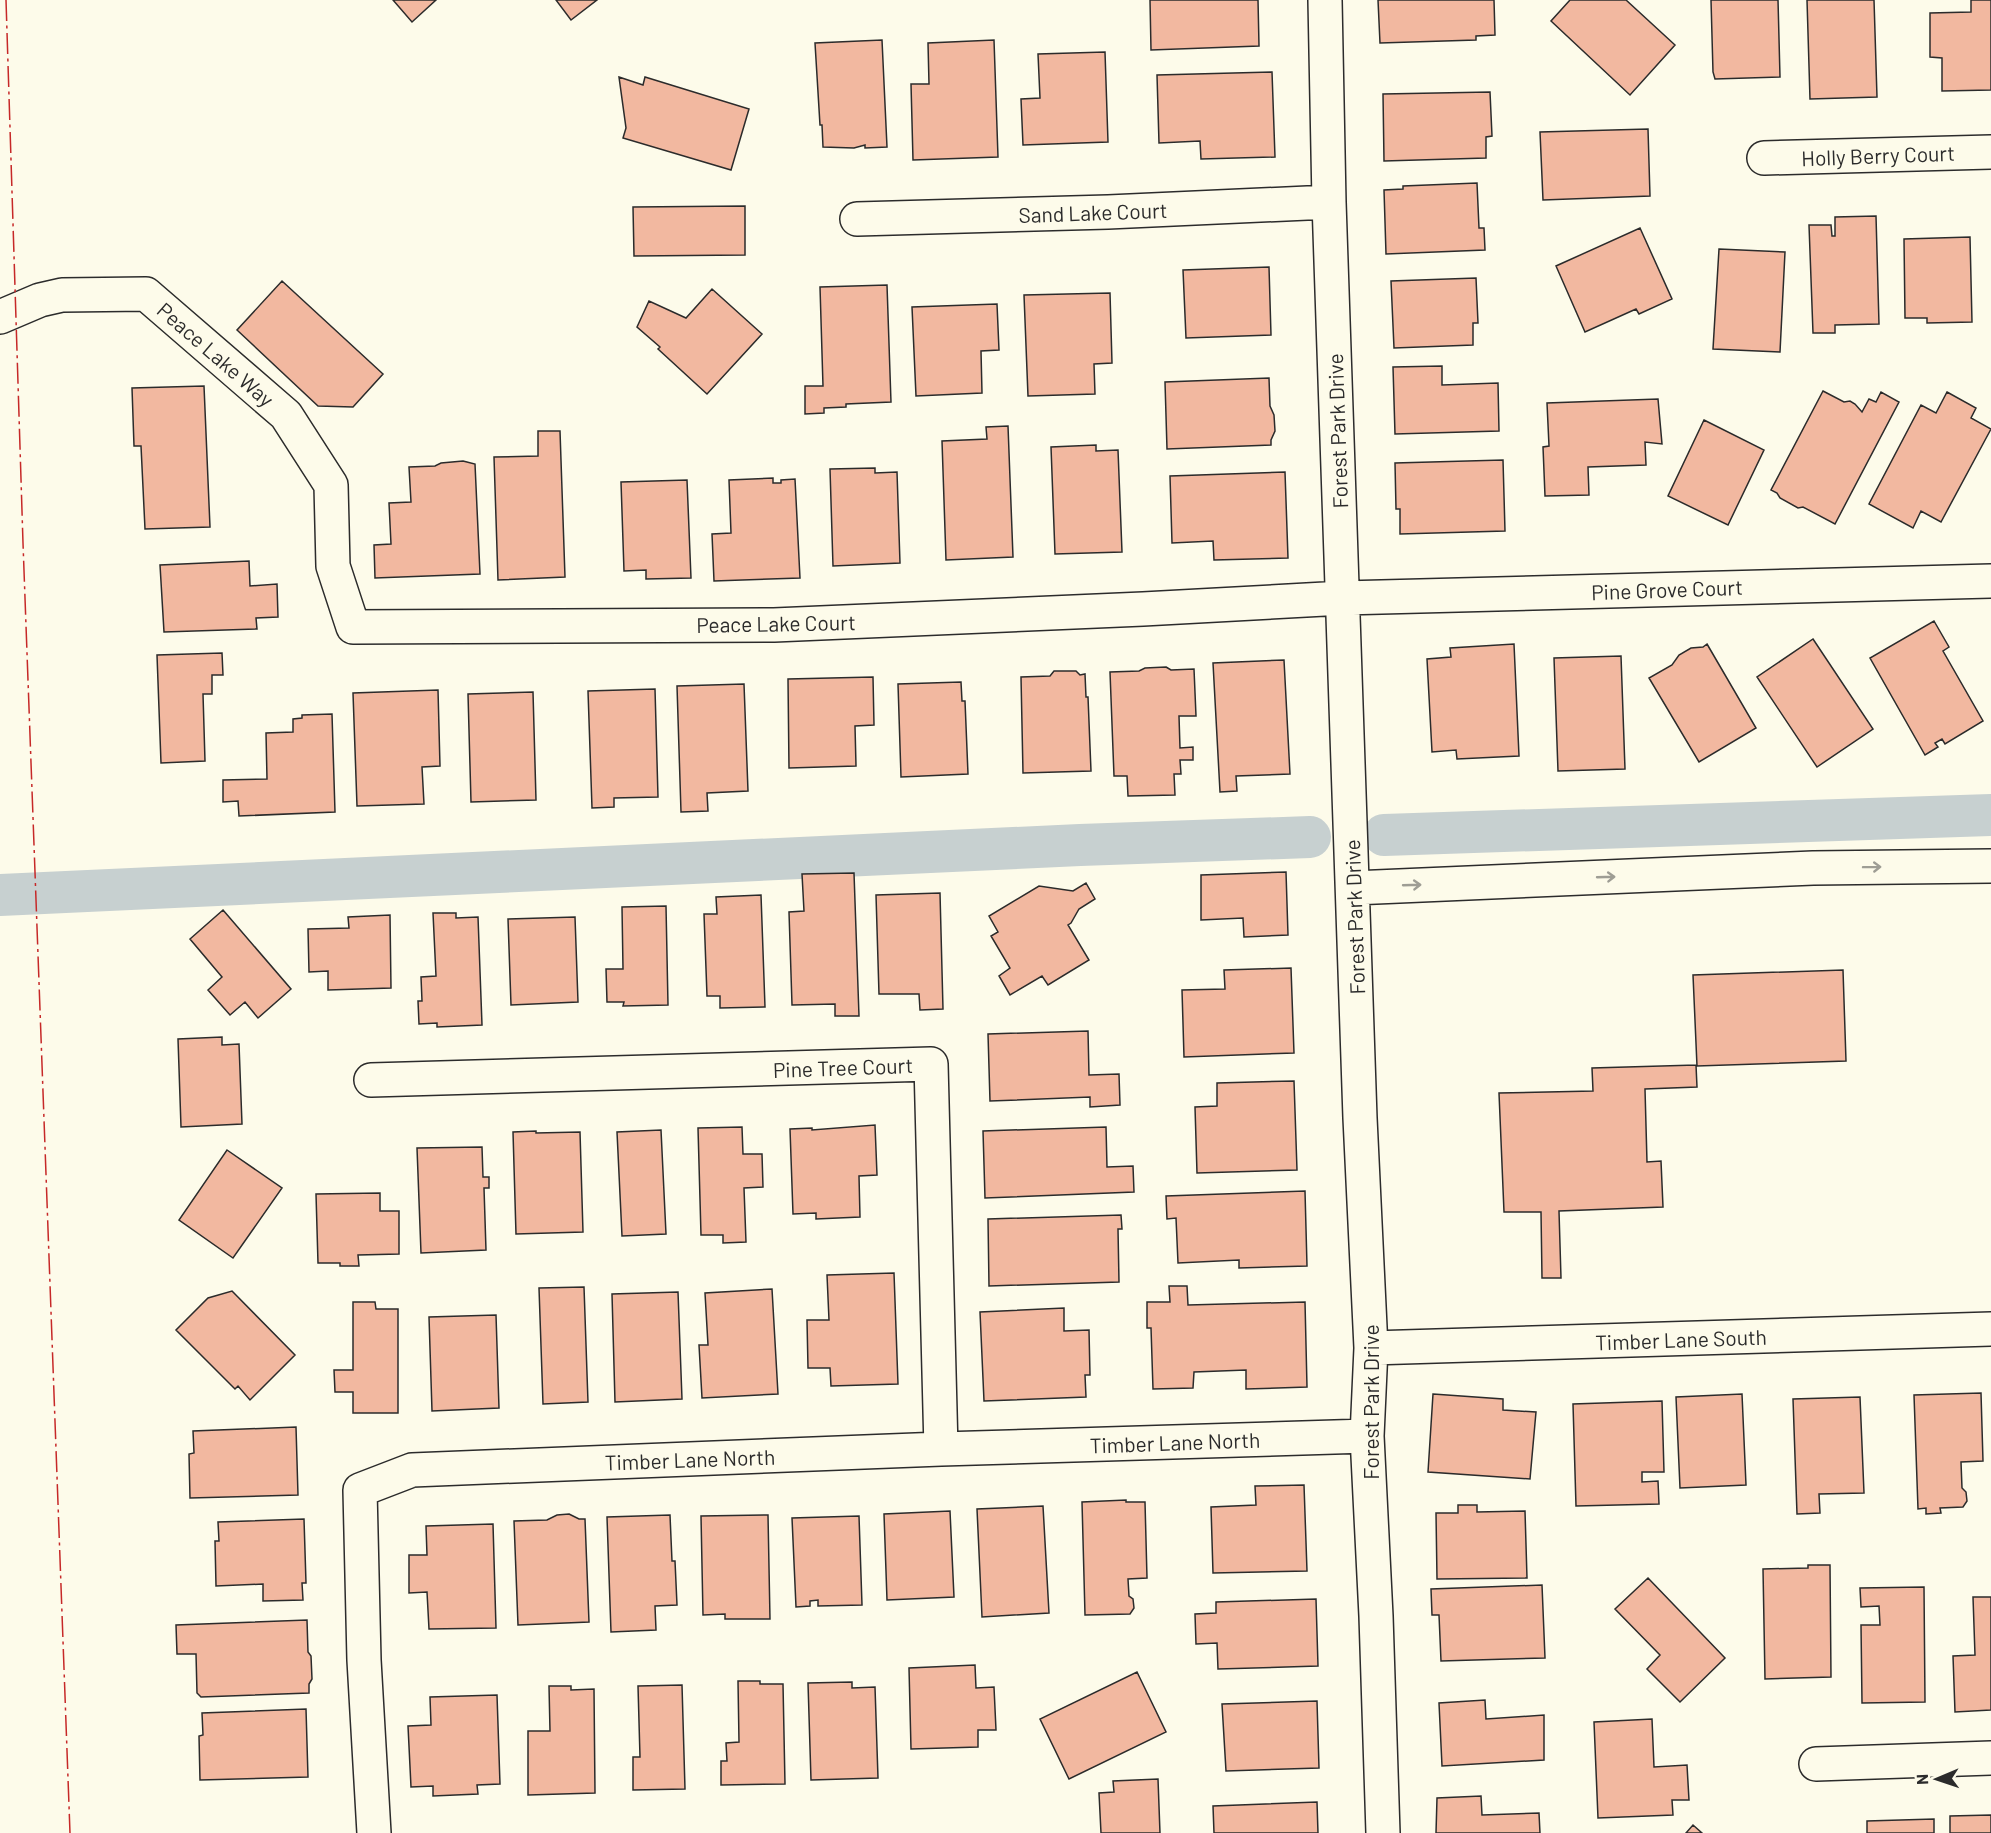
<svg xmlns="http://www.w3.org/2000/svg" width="1991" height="1833" font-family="Barlow,sans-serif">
  <rect width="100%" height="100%" fill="#fdfbea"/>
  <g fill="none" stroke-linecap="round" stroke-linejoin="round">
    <path stroke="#c7d0d0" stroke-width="42" d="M 1384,835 L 1991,815
      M 0,895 L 1080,845 L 1310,837"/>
  </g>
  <path fill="#f2b8a0" stroke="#2b2b2b" stroke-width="1.5" d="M 393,0 L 436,0 L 412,22 Z
    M 556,0 L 597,0 L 571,20 Z
    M 1150,0 L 1258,0 L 1259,46 L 1151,50 Z
    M 1378,0 L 1494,0 L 1495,35 L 1476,36 L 1476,40 L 1380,43 Z
    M 1570,0 L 1626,0 L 1675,45 L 1630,95 L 1551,21 Z
    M 1711,0 L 1778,0 L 1780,77 L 1715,79 L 1713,72 Z
    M 1807,0 L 1874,0 L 1877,97 L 1810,99 Z
    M 1971,0 L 1991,0 L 1991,90 L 1942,91 L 1942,58 L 1930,57 L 1930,13 L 1971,12 Z
    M 882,40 L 887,147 L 865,148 L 865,145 L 854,148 L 823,147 L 822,125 L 820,125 L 815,43 Z
    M 994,40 L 998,157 L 913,160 L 911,84 L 929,84 L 928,43 Z
    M 1105,52 L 1108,142 L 1023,145 L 1021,99 L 1040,98 L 1038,54 Z
    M 1272,72 L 1275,157 L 1201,159 L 1200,141 L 1159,143 L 1157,75 Z
    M 619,77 L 643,85 L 645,77 L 749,109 L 731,170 L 623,138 L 626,128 Z
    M 1490,92 L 1492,136 L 1486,137 L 1486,158 L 1384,161 L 1383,94 Z
    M 1648,129 L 1650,196 L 1543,200 L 1540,132 Z
    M 1477,183 L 1479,228 L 1484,228 L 1485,250 L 1386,254 L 1384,190 L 1403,189 L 1403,186 Z
    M 745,206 L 745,255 L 634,256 L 633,207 Z
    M 1876,216 L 1879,324 L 1835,325 L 1835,333 L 1813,333 L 1809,225 L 1831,225 L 1832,236 L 1835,236 L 1835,217 Z
    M 1640,228 L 1672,299 L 1639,314 L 1636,309 L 1585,332 L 1556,266 Z
    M 1970,237 L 1972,322 L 1927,323 L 1927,318 L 1905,318 L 1904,239 Z
    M 1719,249 L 1785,252 L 1780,352 L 1713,349 Z
    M 1269,267 L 1271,335 L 1186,338 L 1183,270 Z
    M 1476,278 L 1478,323 L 1473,323 L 1473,345 L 1394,348 L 1391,281 Z
    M 282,281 L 383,374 L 353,407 L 318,406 L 237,330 Z
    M 887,285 L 891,402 L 846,404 L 846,407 L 824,408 L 824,413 L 805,414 L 805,386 L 823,386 L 820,287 Z
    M 712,289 L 762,334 L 707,394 L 658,349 L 660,347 L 637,327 L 649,301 L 686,318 Z
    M 1110,293 L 1112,363 L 1094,364 L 1095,394 L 1028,396 L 1024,295 Z
    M 997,304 L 999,350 L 981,351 L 982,393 L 916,396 L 912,307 Z
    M 1442,366 L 1442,385 L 1498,383 L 1499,431 L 1395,434 L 1393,367 Z
    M 1269,378 L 1270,406 L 1274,415 L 1275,431 L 1271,440 L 1271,445 L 1167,449 L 1165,382 Z
    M 204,386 L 210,527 L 145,529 L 141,446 L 134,446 L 132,388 Z
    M 1823,391 L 1844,402 L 1850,401 L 1855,404 L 1862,412 L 1869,399 L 1876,402 L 1881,392 L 1899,402 L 1835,524 L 1803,507 L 1798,508 L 1780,498 L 1777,493 L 1771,490 Z
    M 1947,392 L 1976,408 L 1971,418 L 1991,429 L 1941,522 L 1921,511 L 1913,528 L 1869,504 L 1921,405 L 1936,413 Z
    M 1658,399 L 1662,444 L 1645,442 L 1646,465 L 1588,467 L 1589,495 L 1545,496 L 1543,447 L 1549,446 L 1547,403 Z
    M 1704,420 L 1764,450 L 1728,525 L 1668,496 Z
    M 1008,426 L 1013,557 L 946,560 L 942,441 L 987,439 L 986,427 Z
    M 538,431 L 560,431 L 565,577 L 498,580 L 494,457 L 538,456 Z
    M 1096,445 L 1096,451 L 1118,450 L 1122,552 L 1055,554 L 1051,447 Z
    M 1503,460 L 1505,531 L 1400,534 L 1400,509 L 1396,509 L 1395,463 Z
    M 463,461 L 475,464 L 480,574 L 375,578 L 374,545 L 391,544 L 389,503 L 411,502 L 409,467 L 435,466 L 441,463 Z
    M 875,468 L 875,473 L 897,472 L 900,563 L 833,566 L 830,469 Z
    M 1285,472 L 1288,558 L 1214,560 L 1213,541 L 1172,543 L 1170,476 Z
    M 773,478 L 773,483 L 781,483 L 781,480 L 795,479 L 800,578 L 714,581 L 712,534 L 731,533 L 729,480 Z
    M 687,480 L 691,578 L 646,579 L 646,570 L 624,571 L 621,482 Z
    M 249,561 L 250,586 L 277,584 L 278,617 L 256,618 L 257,629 L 164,632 L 160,565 Z
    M 1934,621 L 1949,647 L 1943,651 L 1983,721 L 1945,744 L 1942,739 L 1935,743 L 1938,747 L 1925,755 L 1870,658 Z
    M 1813,639 L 1873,729 L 1817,767 L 1757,677 Z
    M 1514,644 L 1519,756 L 1457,759 L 1456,750 L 1432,752 L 1427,659 L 1451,657 L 1450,648 Z
    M 1707,644 L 1756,728 L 1699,762 L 1649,678 L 1672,665 L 1679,655 L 1691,648 L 1703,647 Z
    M 222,653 L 223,675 L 212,675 L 212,694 L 203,694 L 205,761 L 161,763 L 157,655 Z
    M 1621,656 L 1625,769 L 1558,771 L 1554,658 Z
    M 1284,660 L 1290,774 L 1236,776 L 1237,791 L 1220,792 L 1213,663 Z
    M 1166,667 L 1171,670 L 1194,669 L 1196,716 L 1179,716 L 1180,748 L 1193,747 L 1193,760 L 1180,760 L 1181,774 L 1174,774 L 1175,795 L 1128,796 L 1127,776 L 1114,776 L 1110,672 L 1139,671 L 1145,668 Z
    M 1054,671 L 1076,671 L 1080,675 L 1085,674 L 1086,697 L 1088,697 L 1091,771 L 1023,773 L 1021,677 L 1050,676 Z
    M 873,677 L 874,725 L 855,726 L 856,766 L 789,768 L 788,679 Z
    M 961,682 L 962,701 L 965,701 L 968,774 L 901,777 L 898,684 Z
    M 744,684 L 748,791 L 707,793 L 708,811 L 681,812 L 677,686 Z
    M 655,689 L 658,797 L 614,798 L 614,807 L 592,808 L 588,691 Z
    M 438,690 L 440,766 L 422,767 L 424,804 L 357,806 L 353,693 Z
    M 533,692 L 536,800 L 471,802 L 468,694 Z
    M 332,714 L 335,812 L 239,816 L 238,801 L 223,802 L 223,780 L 267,779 L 266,733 L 293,732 L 293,719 L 302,718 L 302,715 Z
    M 1286,872 L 1288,935 L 1244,937 L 1243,918 L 1201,920 L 1201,875 Z
    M 854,873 L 859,1016 L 835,1016 L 835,1004 L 792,1005 L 789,912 L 804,911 L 802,874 Z
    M 1086,883 L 1095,899 L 1079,909 L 1071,923 L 1068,925 L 1089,960 L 1048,985 L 1042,976 L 1010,995 L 999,976 L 1010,968 L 991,936 L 998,932 L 989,916 L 1039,886 L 1073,891 Z
    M 940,893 L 943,1009 L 920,1010 L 919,994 L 879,994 L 876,895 Z
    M 761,895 L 765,1007 L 720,1008 L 720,996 L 707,996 L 704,914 L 717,914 L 716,897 Z
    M 666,906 L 668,1005 L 623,1006 L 624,1002 L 607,1002 L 606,969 L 623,969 L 622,907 Z
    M 223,910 L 291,989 L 258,1018 L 245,1002 L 230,1015 L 208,990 L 222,977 L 190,939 Z
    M 433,913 L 456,913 L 456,918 L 478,917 L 482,1025 L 437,1027 L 437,1023 L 419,1024 L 418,1001 L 422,1001 L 421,977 L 436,976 Z
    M 390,915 L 391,988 L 328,990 L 328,971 L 309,972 L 308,929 L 349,928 L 348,917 Z
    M 575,917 L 578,1002 L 511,1005 L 508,919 Z
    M 1291,968 L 1294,1053 L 1184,1057 L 1182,990 L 1225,989 L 1224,970 Z
    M 1843,970 L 1846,1061 L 1697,1066 L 1693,975 Z
    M 1088,1031 L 1089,1075 L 1119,1074 L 1120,1105 L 1090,1107 L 1090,1097 L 990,1101 L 988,1034 Z
    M 222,1037 L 222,1045 L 239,1044 L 242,1124 L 181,1127 L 178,1039 Z
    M 1696,1065 L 1697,1087 L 1645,1089 L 1647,1162 L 1661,1161 L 1663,1207 L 1559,1211 L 1561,1278 L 1542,1278 L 1541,1212 L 1504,1212 L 1499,1093 L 1593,1091 L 1592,1068 Z
    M 1294,1081 L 1297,1170 L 1197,1173 L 1195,1107 L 1217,1106 L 1217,1083 Z
    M 875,1125 L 877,1175 L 859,1176 L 860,1217 L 816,1219 L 816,1213 L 793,1214 L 790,1129 L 812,1128 L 812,1130 Z
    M 742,1127 L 743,1154 L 762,1154 L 763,1187 L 744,1188 L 746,1242 L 723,1243 L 723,1235 L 701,1235 L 698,1128 Z
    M 1106,1127 L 1107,1167 L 1133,1166 L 1134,1192 L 985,1198 L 983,1131 Z
    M 661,1130 L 666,1234 L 622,1236 L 617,1132 Z
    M 536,1131 L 536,1133 L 580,1132 L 583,1232 L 516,1234 L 513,1132 Z
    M 482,1147 L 483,1177 L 489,1177 L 489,1188 L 484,1188 L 486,1250 L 421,1253 L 417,1148 Z
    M 227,1150 L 282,1188 L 233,1258 L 179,1220 Z
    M 1305,1191 L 1307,1266 L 1239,1268 L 1239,1260 L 1178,1263 L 1176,1218 L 1167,1219 L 1166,1196 Z
    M 380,1193 L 380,1211 L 399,1211 L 399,1254 L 358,1255 L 359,1266 L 340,1266 L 340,1263 L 318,1263 L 316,1194 Z
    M 1121,1215 L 1122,1229 L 1118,1229 L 1119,1282 L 989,1286 L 988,1219 Z
    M 894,1273 L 898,1384 L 831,1386 L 830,1368 L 808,1368 L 807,1320 L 829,1320 L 827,1275 Z
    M 1169,1286 L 1187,1286 L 1188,1305 L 1305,1302 L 1307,1387 L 1246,1389 L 1246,1370 L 1194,1372 L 1193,1388 L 1153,1389 L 1151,1328 L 1147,1328 L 1147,1302 L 1170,1302 Z
    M 584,1287 L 588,1402 L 543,1404 L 539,1288 Z
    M 772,1289 L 778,1394 L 702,1398 L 699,1345 L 708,1345 L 705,1293 Z
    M 232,1291 L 295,1355 L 250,1400 L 238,1386 L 235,1389 L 176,1330 L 208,1298 Z
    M 678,1292 L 682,1399 L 615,1402 L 612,1294 Z
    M 353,1302 L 375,1302 L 376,1309 L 398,1309 L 398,1413 L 353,1413 L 353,1392 L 335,1392 L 334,1370 L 353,1370 Z
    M 1064,1308 L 1064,1331 L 1089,1330 L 1090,1375 L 1085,1375 L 1086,1397 L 984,1401 L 980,1312 Z
    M 496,1315 L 499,1408 L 432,1411 L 429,1317 Z
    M 1981,1393 L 1983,1461 L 1961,1462 L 1962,1488 L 1966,1492 L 1967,1501 L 1963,1507 L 1940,1508 L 1941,1513 L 1926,1514 L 1926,1508 L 1918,1509 L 1914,1395 Z
    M 1433,1394 L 1503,1399 L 1503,1410 L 1536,1412 L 1530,1479 L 1428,1472 Z
    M 1742,1394 L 1746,1485 L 1680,1488 L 1676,1397 Z
    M 1860,1397 L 1864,1493 L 1819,1494 L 1820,1513 L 1797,1514 L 1793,1399 Z
    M 1662,1401 L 1664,1472 L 1642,1472 L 1642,1482 L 1658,1481 L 1659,1504 L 1576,1506 L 1573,1404 Z
    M 296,1427 L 298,1495 L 190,1498 L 189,1454 L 194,1453 L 193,1431 Z
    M 1304,1485 L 1307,1571 L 1213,1573 L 1211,1507 L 1256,1505 L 1255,1486 Z
    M 1126,1500 L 1126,1502 L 1145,1502 L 1147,1578 L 1128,1579 L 1129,1596 L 1133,1599 L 1134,1608 L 1130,1614 L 1085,1615 L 1082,1502 Z
    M 1458,1505 L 1477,1505 L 1477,1512 L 1525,1511 L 1527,1578 L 1437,1579 L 1436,1513 L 1458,1513 Z
    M 1043,1506 L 1049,1613 L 982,1617 L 977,1509 Z
    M 950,1511 L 954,1597 L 887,1600 L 884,1514 Z
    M 569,1514 L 579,1519 L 585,1519 L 589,1622 L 518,1625 L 514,1521 L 547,1520 L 557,1515 Z
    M 670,1515 L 672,1561 L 675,1561 L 677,1605 L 655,1606 L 656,1630 L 611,1632 L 607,1517 Z
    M 768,1515 L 770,1619 L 725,1619 L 725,1614 L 703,1615 L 701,1516 Z
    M 859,1516 L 862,1605 L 818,1606 L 818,1600 L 810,1601 L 810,1606 L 796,1607 L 792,1518 Z
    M 304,1519 L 306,1583 L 302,1583 L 303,1600 L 263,1601 L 263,1584 L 216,1586 L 215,1541 L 219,1541 L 218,1522 Z
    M 493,1524 L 496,1628 L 429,1629 L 427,1592 L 409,1593 L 409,1555 L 427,1555 L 426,1526 Z
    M 1808,1565 L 1830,1565 L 1831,1677 L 1765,1679 L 1763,1569 L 1808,1568 Z
    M 1648,1578 L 1725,1658 L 1680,1702 L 1647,1669 L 1660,1655 L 1615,1609 Z
    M 1542,1585 L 1545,1658 L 1441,1661 L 1439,1615 L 1432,1615 L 1431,1589 Z
    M 1924,1587 L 1925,1702 L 1862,1703 L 1861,1625 L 1880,1625 L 1879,1606 L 1861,1607 L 1860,1588 Z
    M 1973,1597 L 1991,1597 L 1991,1710 L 1955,1712 L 1953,1656 L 1975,1655 Z
    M 1316,1599 L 1318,1666 L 1218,1669 L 1217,1643 L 1196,1644 L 1195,1614 L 1216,1613 L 1216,1602 Z
    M 307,1620 L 308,1652 L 311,1656 L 312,1679 L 309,1684 L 309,1693 L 201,1697 L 197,1693 L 196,1654 L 177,1654 L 176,1625 Z
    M 975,1665 L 976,1688 L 994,1687 L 996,1730 L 978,1730 L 978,1747 L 911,1749 L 909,1668 Z
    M 1137,1672 L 1166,1732 L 1069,1779 L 1040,1719 Z
    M 738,1681 L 760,1681 L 760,1684 L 783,1684 L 785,1784 L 721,1785 L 721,1761 L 727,1761 L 726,1743 L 739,1742 Z
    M 852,1682 L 852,1688 L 875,1687 L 878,1778 L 811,1780 L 808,1683 Z
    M 682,1685 L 685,1789 L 633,1790 L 633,1757 L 640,1757 L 638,1686 Z
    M 549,1686 L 571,1686 L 571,1690 L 594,1689 L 595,1793 L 528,1795 L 528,1731 L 550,1731 Z
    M 497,1695 L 500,1784 L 477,1785 L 478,1794 L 433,1796 L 433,1786 L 411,1787 L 408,1726 L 431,1725 L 430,1697 Z
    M 1485,1700 L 1486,1719 L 1544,1715 L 1544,1760 L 1442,1766 L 1439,1703 Z
    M 1317,1701 L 1319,1768 L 1226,1771 L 1222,1704 Z
    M 306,1709 L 308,1777 L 200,1780 L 199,1736 L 203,1735 L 202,1713 Z
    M 1652,1719 L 1654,1767 L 1687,1765 L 1689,1800 L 1672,1800 L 1673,1815 L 1598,1818 L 1594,1722 Z
    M 1158,1779 L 1160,1833 L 1101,1833 L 1099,1793 L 1114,1792 L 1113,1781 Z
    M 1481,1796 L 1482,1815 L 1539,1813 L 1540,1833 L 1436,1833 L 1437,1798 Z
    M 1317,1802 L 1318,1833 L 1214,1833 L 1213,1806 Z
    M 1991,1815 L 1991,1833 L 1950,1833 L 1950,1816 Z
    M 1934,1819 L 1934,1833 L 1867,1833 L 1867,1821 Z
    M 1693,1825 L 1702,1833 L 1686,1833 Z"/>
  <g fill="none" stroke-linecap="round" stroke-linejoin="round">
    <defs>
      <path id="minor" d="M 1325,0 L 1329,202 L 1360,1118 L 1371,1348 L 1367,1436 L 1376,1616 L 1383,1833
        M 1764,158 L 1991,152
        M 857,219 L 1108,212 L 1329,202
        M 0,317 L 40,300 L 62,295 L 146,294 L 286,415 L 331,485 L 333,566 L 353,627 L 774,625 L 1143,609 L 1343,598 L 1991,581
        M 1353,888 L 1813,868 L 1991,866
        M 371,1080 L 931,1064 L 941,1449
        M 1371,1348 L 1991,1329
        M 1816,1764 L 1991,1758
        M 374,1833 L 364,1660 L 360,1490 L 412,1470 L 941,1449 L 1367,1436"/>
    </defs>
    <use href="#minor" stroke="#2b2b2b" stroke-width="36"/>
    <use href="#minor" stroke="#fdfbea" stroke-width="33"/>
    <path stroke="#c62828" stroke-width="1.5" stroke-dasharray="21 4.5 3 4.5" stroke-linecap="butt" d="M 6,0 L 23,543 L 70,1833"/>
  </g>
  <defs><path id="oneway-shaft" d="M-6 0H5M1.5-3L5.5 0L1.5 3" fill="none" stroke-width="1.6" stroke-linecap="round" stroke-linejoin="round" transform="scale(1.5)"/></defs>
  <g stroke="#9e9d94">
    <use href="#oneway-shaft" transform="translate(1872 867) rotate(-1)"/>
    <use href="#oneway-shaft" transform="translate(1606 877) rotate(-2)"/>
    <use href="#oneway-shaft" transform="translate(1412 885) rotate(-2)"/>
  </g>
  <g text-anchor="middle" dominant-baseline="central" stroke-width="4.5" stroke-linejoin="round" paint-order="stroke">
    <g font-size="21" fill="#2b2b2b" stroke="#fdfbea">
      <text transform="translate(1878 155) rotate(-2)">Holly Berry Court</text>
      <text transform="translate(1093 212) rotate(-2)">Sand Lake Court</text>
      <text transform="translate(216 354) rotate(41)">Peace Lake Way</text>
      <text transform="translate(1337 431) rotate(-92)">Forest Park Drive</text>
      <text transform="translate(1667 589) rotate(-2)">Pine Grove Court</text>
      <text transform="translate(776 623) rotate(-1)">Peace Lake Court</text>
      <text transform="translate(1354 917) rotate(-92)">Forest Park Drive</text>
      <text transform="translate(843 1067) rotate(-2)">Pine Tree Court</text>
      <text transform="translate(1681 1339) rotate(-2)">Timber Lane South</text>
      <text transform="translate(1370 1402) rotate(-90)">Forest Park Drive</text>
      <text transform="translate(1175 1442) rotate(-2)">Timber Lane North</text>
      <text transform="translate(690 1459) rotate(-2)">Timber Lane North</text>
    </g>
  </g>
  <g transform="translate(1937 1779) rotate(268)" stroke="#fdfbea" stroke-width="4.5" paint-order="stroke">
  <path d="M0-4.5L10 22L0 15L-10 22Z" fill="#2b2b2b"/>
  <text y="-9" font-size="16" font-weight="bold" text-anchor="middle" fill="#2b2b2b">N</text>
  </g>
</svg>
